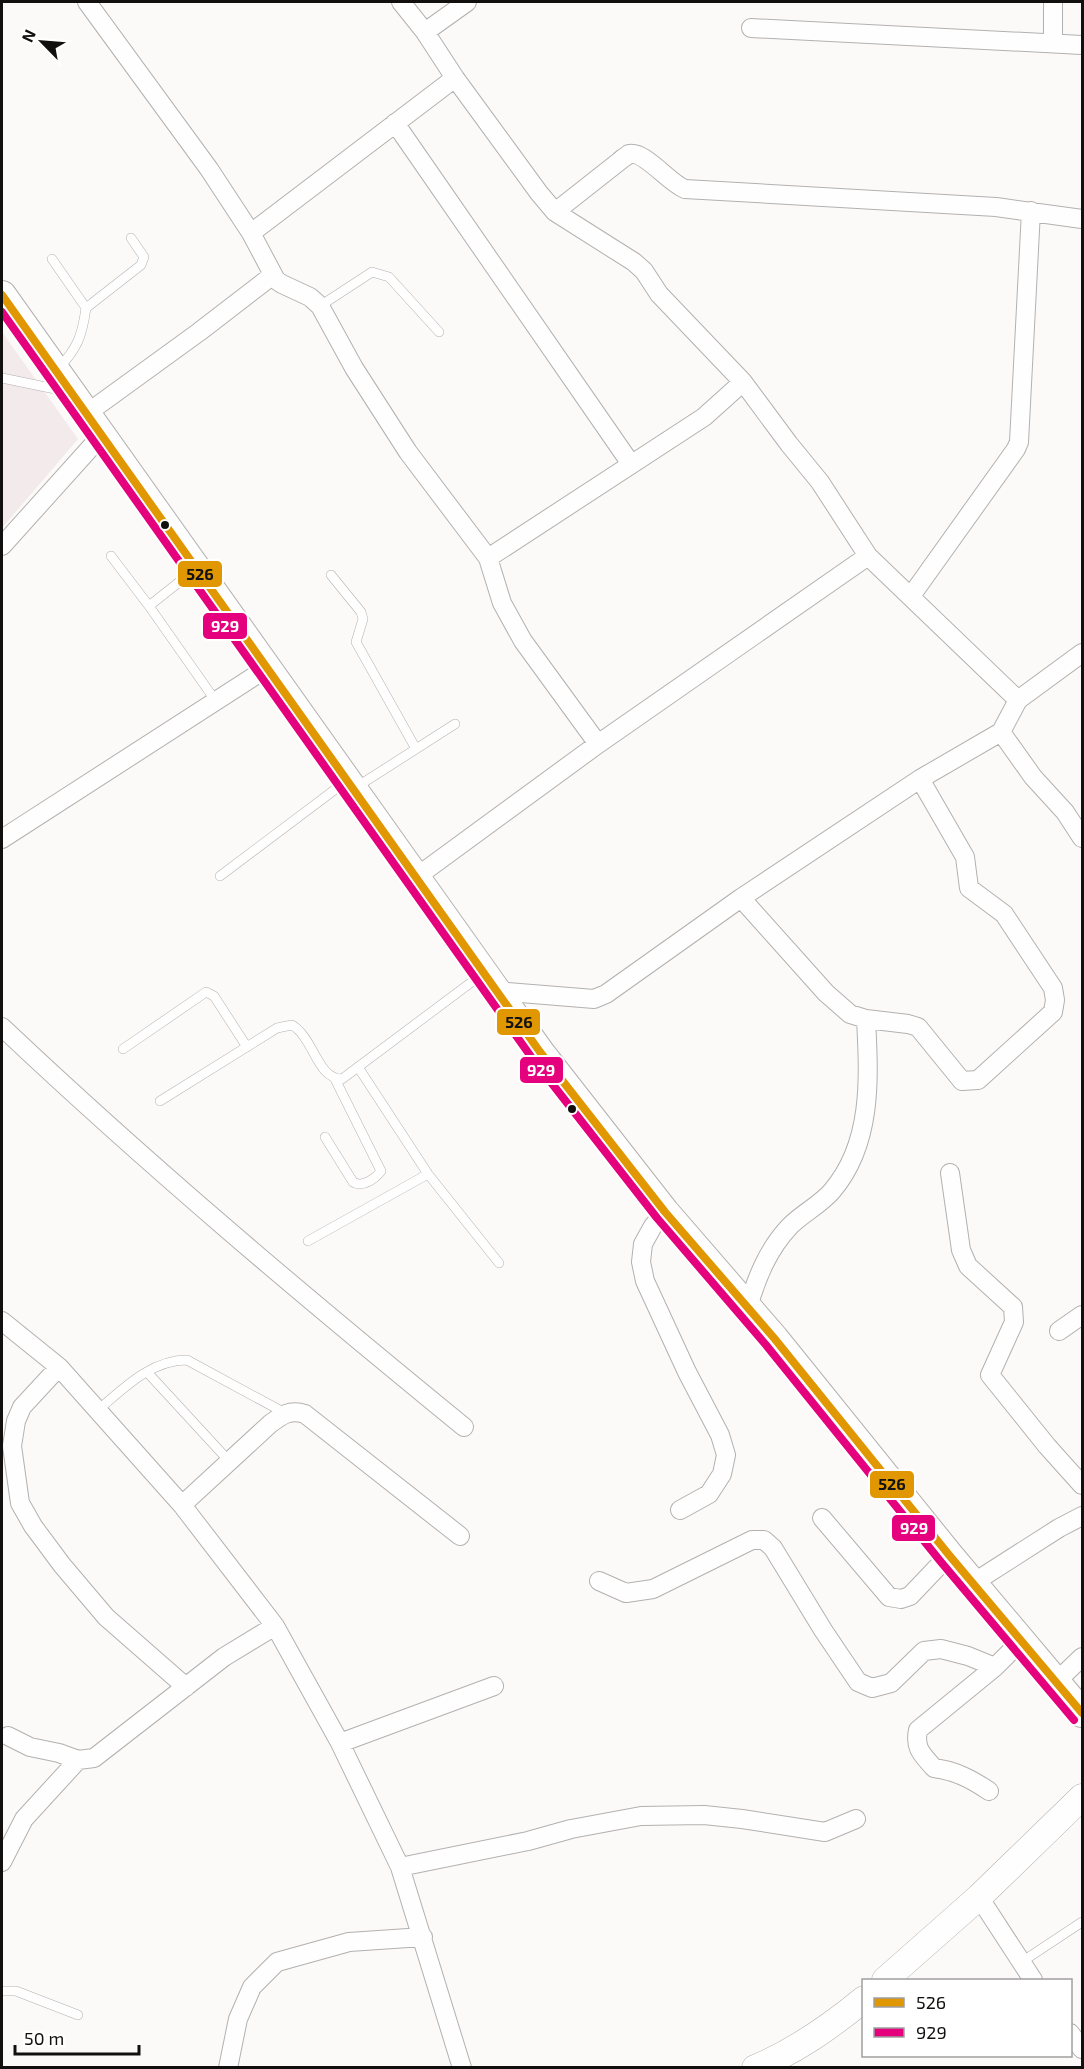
<svg xmlns="http://www.w3.org/2000/svg" width="1084" height="2069" font-family="'Exo 2',sans-serif">
  <rect width="100%" height="100%" fill="#fcfaf8"/>
  <path fill="#f3eaec" d="M 2,332 L 78,439 L 2,528 Z"/>
  <g fill="none" stroke-linecap="round" stroke-linejoin="round">
    <defs>
      <path id="service" d="M 52,259 L 86,308 C 82,336 78,347 59,368
        M 320,306 L 372,272 L 389,277 L 439,332
        M 86,308 L 141,265 L 144,257 L 131,238
        M 2,378 L 60,390
        M 111,556 L 149,606
        M 193,571 L 149,606 L 215,700
        M 331,575 L 361,612 L 363,619 L 356,642 L 416,749
        M 355,788 L 455,724
        M 220,876 L 345,782
        M 123,1049 L 206,992 L 214,996 L 247,1047
        M 358,1067 L 428,1174 L 499,1263
        M 160,1101 L 277,1028 L 292,1025 C 314,1038 317,1079 342,1079 L 481,975
        M 325,1137 L 353,1182 C 362,1188 375,1179 381,1171 L 335,1079
        M 308,1241 L 428,1174
        M 147,1372 L 229,1461
        M 98,1410 C 124,1388 151,1360 187,1360 L 285,1413
        M 1020,1963 L 1082,1922
        M 2,1991 L 16,1991 L 78,2015"/>
      <path id="minor" d="M 87,2 L 209,169 L 251,233 L 276,280 L 282,284 L 310,297 L 320,306 L 354,368 L 408,452 L 488,558 L 502,603 L 523,641 L 598,744
        M 401,2 L 425,32 L 455,78 L 539,193 L 555,212 L 634,262 L 644,271 L 659,294 L 743,382 L 789,444 L 820,482 L 868,556 L 1018,700
        M 1053,2 L 1053,42
        M 751,28 L 1082,45
        M 425,32 L 467,2
        M 395,123 L 631,464
        M 555,212 L 621,160 C 621,159 629,155 629,154 C 644,150 669,183 685,189 L 996,207 L 1082,219
        M 251,233 L 455,78
        M 86,414 L 199,332 L 273,275
        M 2,546 L 101,436
        M 488,558 L 704,417 L 743,382
        M 911,596 L 1016,449 L 1019,442 L 1031,211
        M 1001,732 L 1033,777 L 1065,812 L 1082,838
        M 2,839 L 267,668
        M 415,878 L 598,744 L 868,556
        M 741,898 L 826,993 L 850,1014 L 866,1019 L 908,1024 L 918,1027 L 962,1081 L 978,1080 L 1053,1012 L 1055,1000 L 1053,988 L 1004,914 L 969,888 L 965,857 L 920,779
        M 495,991 L 594,999 L 606,994 L 741,898 L 920,779 L 1001,732 L 1018,700 L 1082,653
        M 2,1027 C 150,1167 306,1298 464,1427
        M 950,1173 L 961,1250 L 968,1266 L 1013,1307 L 1014,1322 L 990,1375 L 1047,1446 L 1082,1485
        M 665,1212 L 653,1226 L 643,1244 L 641,1262 L 645,1281 L 687,1372 L 720,1435 L 726,1455 L 722,1474 L 709,1494 L 680,1510
        M 748,1307 C 757,1277 768,1249 790,1226 C 803,1213 820,1205 832,1191 C 873,1143 869,1077 866,1019
        M 2,1321 L 59,1367 L 182,1505 L 275,1626 L 340,1743 L 400,1867 L 462,2068
        M 1059,1331 L 1082,1315
        M 59,1367 L 22,1407 L 16,1421 L 12,1446 L 20,1503 L 33,1526 L 62,1565 L 106,1617 L 186,1687
        M 182,1505 L 270,1424 C 282,1415 290,1409 305,1414 L 460,1536
        M 822,1518 L 889,1597 L 901,1599 L 910,1596 L 949,1555
        M 599,1581 L 626,1593 L 653,1589 L 752,1540 L 764,1540 L 773,1548 L 823,1630 L 858,1682 L 872,1688 L 891,1683 L 924,1651 L 941,1649 L 968,1656 L 995,1667
        M 973,1583 L 1059,1528 L 1082,1516
        M 1056,1682 L 1082,1657
        M 8,1736 L 30,1747 L 59,1753 L 78,1760 L 94,1758 L 224,1657 L 275,1626
        M 340,1743 L 494,1686
        M 989,1791 C 971,1779 956,1771 934,1768 C 923,1755 914,1749 918,1730 L 995,1667 L 1021,1641
        M 2,1862 L 24,1819 L 78,1760
        M 400,1867 L 528,1841 L 571,1829 L 641,1816 L 704,1815 L 742,1819 L 825,1832 L 856,1819
        M 979,1897 L 1033,1980
        M 1070,2033 L 1082,2049
        M 228,2068 L 238,2019 L 252,1987 L 277,1962 L 349,1942 L 423,1937"/>
      <path id="secondary" d="M 885,1980 L 979,1897 L 1082,1797
        M 755,2068 C 796,2051 830,2027 864,1999"/>
      <path id="primary" d="M 2,295 L 540,1052 L 665,1212 L 774,1338 L 949,1555 L 1082,1713"/>
    </defs>
    <use href="#service" stroke="#b3b1af" stroke-width="10"/>
    <use href="#minor" stroke="#b3b1af" stroke-width="20"/>
    <use href="#secondary" stroke="#b3b1af" stroke-width="27"/>
    <use href="#primary" stroke="#b3b1af" stroke-width="30"/>
    <use href="#service" stroke="#fffefe" stroke-width="9"/>
    <use href="#minor" stroke="#fffefe" stroke-width="18"/>
    <use href="#secondary" stroke="#fffefe" stroke-width="26"/>
    <use href="#primary" stroke="#fffefe" stroke-width="28"/>
    <defs>
      <path id="bus-1" d="M 2,295 L 540,1052 L 665,1212 L 774,1338 L 949,1555 L 1082,1713"/>
      <path id="bus-2" d="M 2,312 L 532,1058 L 657,1218 L 766,1345 L 941,1562 L 1074,1720"/>
    </defs>
    <use href="#bus-1" stroke="#fff" stroke-width="12"/>
    <use href="#bus-2" stroke="#fff" stroke-width="12"/>
    <use href="#bus-1" stroke="#e09701" stroke-width="8"/>
    <use href="#bus-2" stroke="#e5007d" stroke-width="8"/>
  </g>
  <g fill="#12100e" stroke="#fff" stroke-width="2">
    <circle cx="165" cy="525" r="5"/>
    <circle cx="572" cy="1109" r="5"/>
  </g>
  <g stroke="#fff" stroke-width="2">
    <rect x="177" y="560" width="46" height="28" rx="6" fill="#e09701"/>
    <rect x="202" y="612" width="46" height="28" rx="6" fill="#e5007d"/>
    <rect x="496" y="1008" width="45" height="28" rx="6" fill="#e09701"/>
    <rect x="519" y="1056" width="45" height="28" rx="6" fill="#e5007d"/>
    <rect x="869" y="1470" width="46" height="29" rx="6" fill="#e09701"/>
    <rect x="891" y="1514" width="45" height="28" rx="6" fill="#e5007d"/>
  </g>
  <g font-size="16" text-anchor="middle" font-weight="bold" fill="#fff">
    <text x="225" y="632">929</text>
    <text x="541" y="1076">929</text>
    <text x="914" y="1534">929</text>
  </g>
  <g font-size="16" text-anchor="middle" font-weight="bold" fill="#111">
    <text x="200" y="580">526</text>
    <text x="519" y="1028">526</text>
    <text x="892" y="1490">526</text>
  </g>
  <rect width="1084" height="2069" fill="none" stroke="#12100e" stroke-width="6"/>
  <rect x="862" y="1979" width="210" height="78" fill="#ffffff" stroke="#a09f9f" stroke-width="1.5"/>
  <rect x="874" y="1998" width="30" height="9" fill="#e09701" stroke="#a09f9f" stroke-width="1.5"/>
  <text x="916" y="2009" font-size="18" fill="#12100e">526</text>
  <rect x="874" y="2028" width="30" height="9" fill="#e5007d" stroke="#a09f9f" stroke-width="1.5"/>
  <text x="916" y="2039" font-size="18" fill="#12100e">929</text>
  <g transform="translate(42 42) rotate(295)" stroke="#ffffff" stroke-width="4.5" paint-order="stroke">
  <path d="M0-4.5L10 22L0 15L-10 22Z" fill="#12100e"/>
  <text y="-9" font-size="16" font-weight="bold" text-anchor="middle" fill="#12100e">N</text>
  </g>
  <path d="M15 2045v9h124v-9" fill="none" stroke="#12100e" stroke-width="3"/>
  <text x="24" y="2045" font-size="18" fill="#12100e" stroke="#ffffff" stroke-width="4.5" paint-order="stroke">50 m</text>
</svg>
